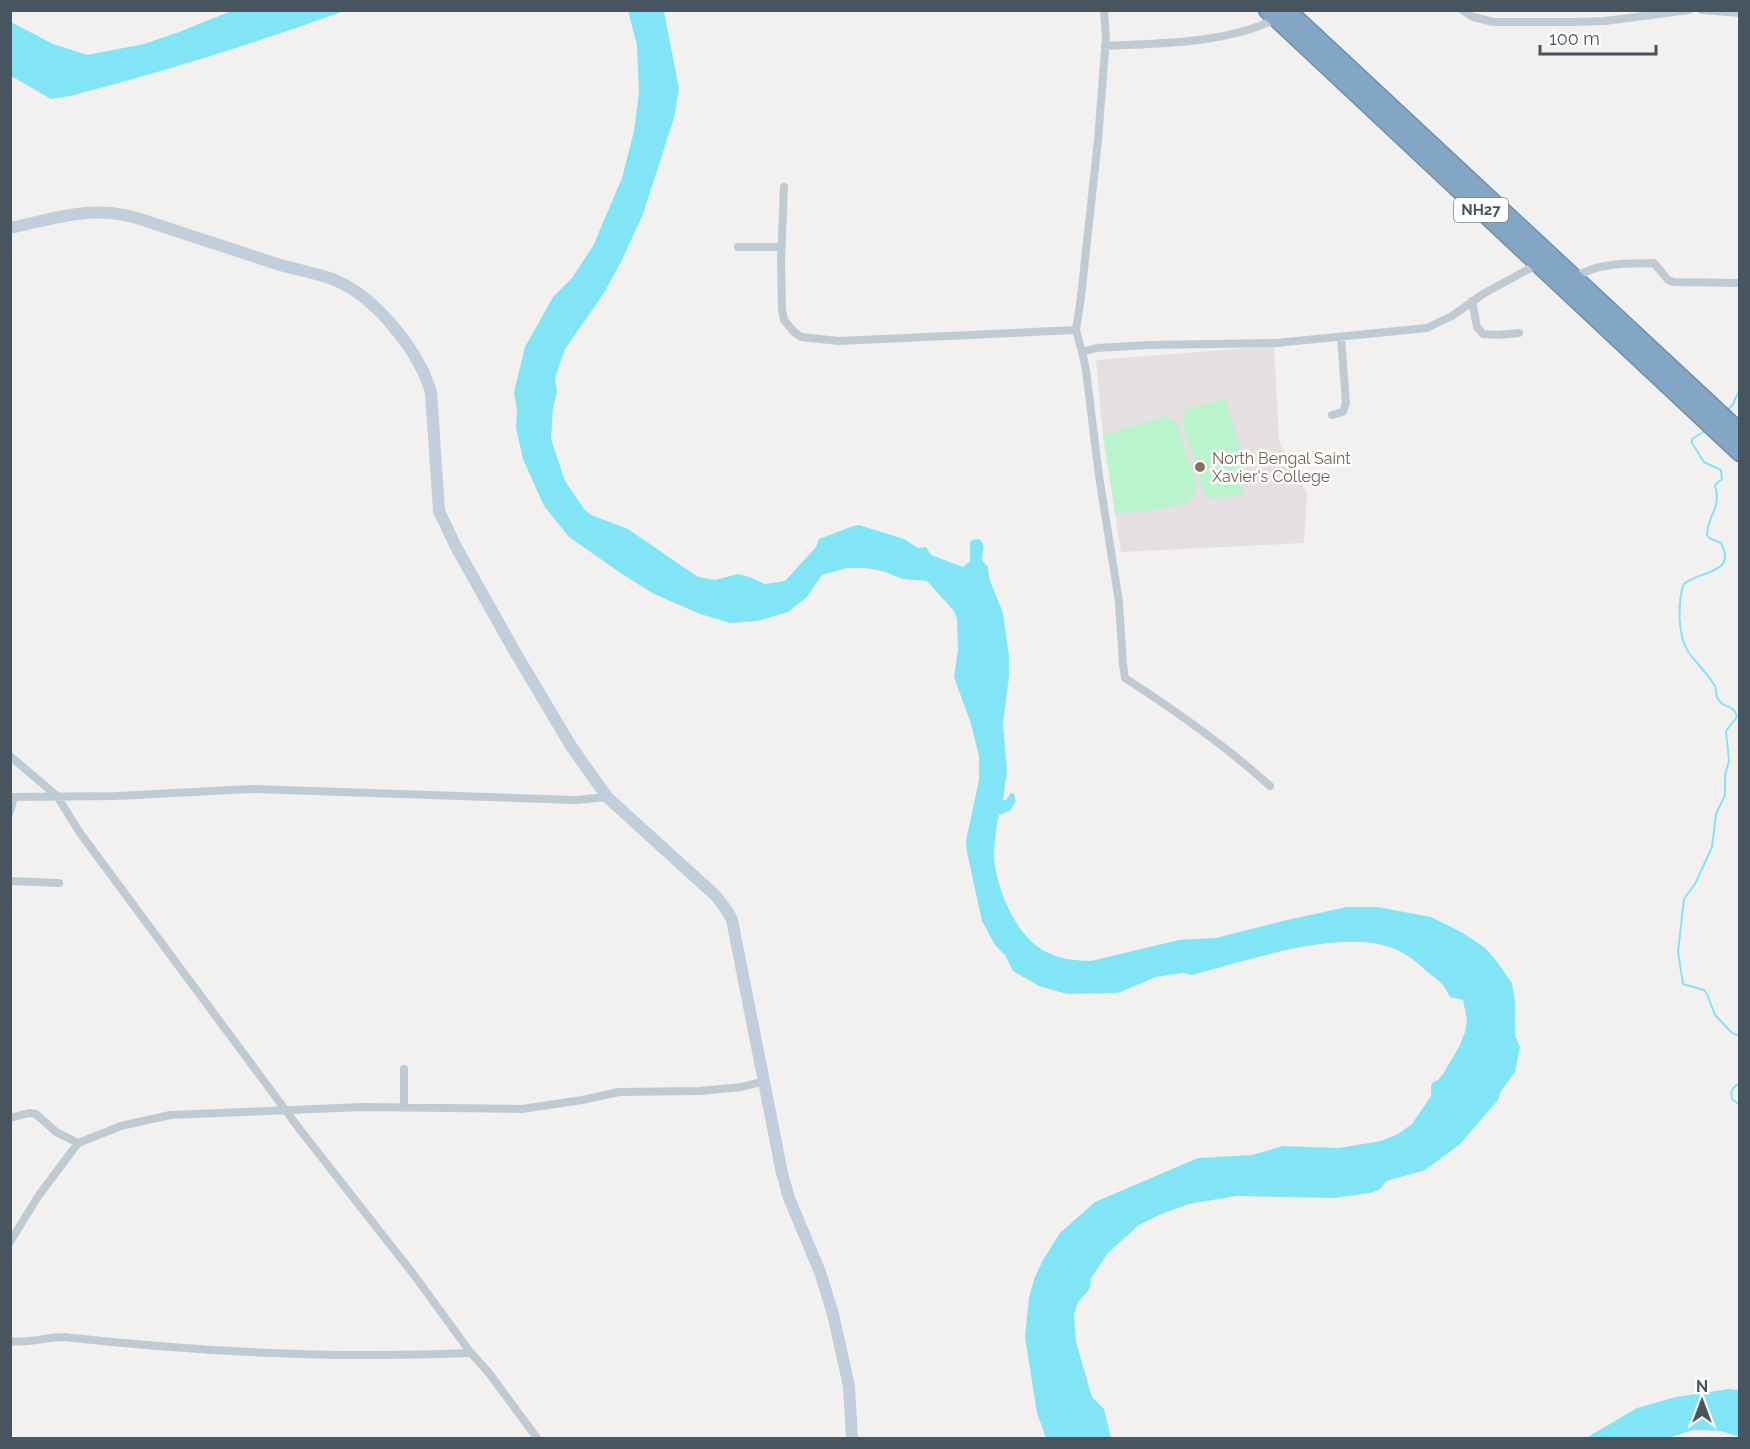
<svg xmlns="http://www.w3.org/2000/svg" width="1750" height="1449" font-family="Raleway,sans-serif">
  <rect width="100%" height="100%" fill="#f3f0f0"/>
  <path fill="#e4e0e2" d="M 1274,346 L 1279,440 L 1307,494 L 1304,543 L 1121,552 L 1103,435 L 1096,360 Z"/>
  <path fill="#baf4cd" d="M 1225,399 L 1246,467 L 1236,470 L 1243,490 L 1241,495 L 1210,499 L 1205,495 L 1182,420 L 1185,415 L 1185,410 Z
    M 1166,416 L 1170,421 L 1176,422 L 1197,486 C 1194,494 1189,500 1182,504 C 1168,509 1131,512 1115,514 L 1103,435 Z"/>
  <path fill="#82e5f6" d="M 231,11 L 344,11 C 253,44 163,72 70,96 L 51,99 L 11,76 L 11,22 L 53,44 L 87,55 L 144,44 L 179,32 Z
    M 628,11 L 664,11 L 679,89 L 674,118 L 643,214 L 621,262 L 604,293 L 565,349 L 555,378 L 557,392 L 553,409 L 551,439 L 565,481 L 584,509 L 591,515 L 628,529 L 698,577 L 715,580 L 738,574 L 749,577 L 765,584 L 785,581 L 816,547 L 819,539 L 853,526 L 859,525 L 904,539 L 918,548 L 926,547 L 931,555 L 963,567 L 970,561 L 970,543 L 972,540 L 979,539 C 987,545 982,551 982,560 L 988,567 L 989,578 L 1003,613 L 1009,656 L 1009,676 L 1003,724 L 1007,771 L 1003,800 L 1006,800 L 1011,793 L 1014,794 L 1016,801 L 1010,811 L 999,815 L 998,818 C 996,831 994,844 994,856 C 995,885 1014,930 1038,947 C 1053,958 1073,961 1091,961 L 1179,940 L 1216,938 L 1287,920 L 1347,907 L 1377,907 L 1431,917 L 1463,933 L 1485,948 L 1495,959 L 1512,983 L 1515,1001 L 1515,1035 L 1520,1047 L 1515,1072 L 1501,1091 L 1498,1100 L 1459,1145 L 1425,1170 L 1387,1181 L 1379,1190 L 1370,1193 L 1335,1198 L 1236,1196 L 1189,1204 L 1159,1215 L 1139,1225 L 1108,1253 L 1091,1278 L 1090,1288 L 1077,1304 L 1074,1315 L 1076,1342 L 1092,1397 L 1104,1409 L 1111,1438 L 1046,1438 L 1037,1413 L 1025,1337 L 1029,1297 L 1035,1277 L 1043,1260 L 1060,1233 L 1095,1202 L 1198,1158 L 1252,1155 L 1283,1146 L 1339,1148 L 1381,1141 L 1398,1134 L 1412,1124 L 1431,1096 L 1431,1086 L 1433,1082 L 1438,1080 L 1443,1074 L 1459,1047 L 1465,1032 L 1467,1020 L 1463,1000 L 1450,997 C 1441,978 1436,981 1422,967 C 1410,956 1395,947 1378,944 C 1324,934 1245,961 1192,975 L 1182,973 L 1156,977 L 1118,993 L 1067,994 L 1039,986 L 1013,971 L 1005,955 L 995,945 L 982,921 L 967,852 L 966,841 L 979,780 L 979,756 L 971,724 L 954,677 L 958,650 L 957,618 L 954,611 L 927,581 L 903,579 L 882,571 L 865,568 L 847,568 L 822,575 L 807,597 L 788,612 L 758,621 L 730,623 L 700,614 L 654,594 L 622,574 L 569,537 L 544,506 L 523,459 L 516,428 L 517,410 L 514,392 L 525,347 L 553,297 L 572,278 L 593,246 L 622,178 L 634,131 L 639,92 L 637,45 Z
    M 1729,1389 L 1739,1390 L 1739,1437 L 1721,1431 L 1693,1430 L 1669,1438 L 1586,1438 L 1637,1408 L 1676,1397 Z"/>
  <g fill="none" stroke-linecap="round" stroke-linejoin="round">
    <path stroke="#82e5f6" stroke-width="2" d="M 1727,411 L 1733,404 L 1738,393
      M 1705,431 L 1692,439 L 1692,443 L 1704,462 L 1721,470 L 1722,479 L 1715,485 C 1722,510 1708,512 1707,535 L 1709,538 L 1721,543 C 1738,575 1698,570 1683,585 C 1678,605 1677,635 1689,653 C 1697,664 1708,674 1715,686 C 1717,691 1715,695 1718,699 C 1723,709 1735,704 1737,717 L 1726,731 L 1729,761 L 1725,775 L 1725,795 L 1716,814 L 1712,847 L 1695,884 L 1684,899 L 1678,952 L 1683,984 L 1704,990 L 1707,994 L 1715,1015 L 1732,1033 L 1740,1036
      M 1740,1083 C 1733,1086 1730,1092 1732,1099 L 1740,1105"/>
    <defs>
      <path id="highway" d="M 1267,10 L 1740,453
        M 1287,10 L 1740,432"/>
    </defs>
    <use href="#highway" stroke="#6d91b0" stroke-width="19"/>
    <path stroke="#bfcbd3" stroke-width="8" d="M 1104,10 L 1106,38 L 1098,140 L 1081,297 L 1076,330 L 1082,352 L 1097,348 L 1150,345 L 1276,343 L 1427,328 L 1452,316 L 1483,294 L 1538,264
      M 1462,10 L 1473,17 L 1493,22 L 1574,22 L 1605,21 L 1689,10
      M 1702,10 L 1740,13
      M 1105,46 C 1162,43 1224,44 1276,19
      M 784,187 L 781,261 L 782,309 L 784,320 L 794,332 L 801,337 L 839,341 L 1076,330
      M 738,247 L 782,247
      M 1574,278 C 1598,262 1626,264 1654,263 L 1668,280 L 1673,282 L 1740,283
      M 1472,301 L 1477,327 L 1483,334 L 1498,335 L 1519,333
      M 1082,352 L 1086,370 L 1099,476 L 1119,602 L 1123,665 L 1125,678 C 1176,711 1225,745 1270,786
      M 1332,415 L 1343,412 L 1346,403 L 1341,337
      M 10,756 L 57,796 L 80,833 L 301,1131 L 414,1275 L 471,1353 L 489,1373 L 537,1438
      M 10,797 L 117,796 L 251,789 L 576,800 L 607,797
      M 10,812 L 14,797
      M 10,881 L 59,883
      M 404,1108 L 404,1069
      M 10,1118 L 29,1113 L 36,1114 L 56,1132 L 78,1143 L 121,1126 L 170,1115 L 362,1107 L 522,1109 L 582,1100 L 619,1092 L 699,1091 L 742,1087 L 764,1081
      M 10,1242 L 39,1195 L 78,1143
      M 10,1341 C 27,1344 46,1337 64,1337 C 199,1352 335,1359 471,1353"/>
    <path stroke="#c0cfdb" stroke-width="12" d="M 10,228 C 56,218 91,205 137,218 C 184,233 230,249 277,264 C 300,271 326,274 347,286 C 382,306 421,355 431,393 L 439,511 L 455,545 L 515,652 L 571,746 L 607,797 L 716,896 L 728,912 L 732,920 L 782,1173 L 789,1198 L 820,1272 L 833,1314 L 849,1386 L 852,1438"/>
    <use href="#highway" stroke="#82a6c4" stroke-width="16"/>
  </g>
  <circle fill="#8d6e63" stroke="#fff" stroke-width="2" cx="1200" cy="467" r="6"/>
  <g text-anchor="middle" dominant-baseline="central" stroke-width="5" stroke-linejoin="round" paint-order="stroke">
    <rect fill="#fff" stroke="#7e8890" stroke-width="1.5" x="1454" y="198" width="54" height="24" rx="4.5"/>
    <g font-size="15" font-weight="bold" fill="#465560">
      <text x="1481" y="210">NH27</text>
    </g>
    <g font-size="16" fill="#785e54" stroke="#fff" text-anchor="start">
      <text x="1212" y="458">North Bengal Saint<tspan x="1212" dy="18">Xavier's College</tspan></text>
    </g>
  </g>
  <rect width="1750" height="1449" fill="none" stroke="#465560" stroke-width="24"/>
  <g transform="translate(1702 1401)" stroke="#ffffff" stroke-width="4.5" paint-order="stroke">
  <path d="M0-4.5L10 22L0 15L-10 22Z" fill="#465560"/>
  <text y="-9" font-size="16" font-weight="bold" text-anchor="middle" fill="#465560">N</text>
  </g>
  <path d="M1540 45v9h116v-9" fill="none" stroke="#465560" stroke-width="3"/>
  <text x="1549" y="45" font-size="18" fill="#465560" stroke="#ffffff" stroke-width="4.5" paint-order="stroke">100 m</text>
</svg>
